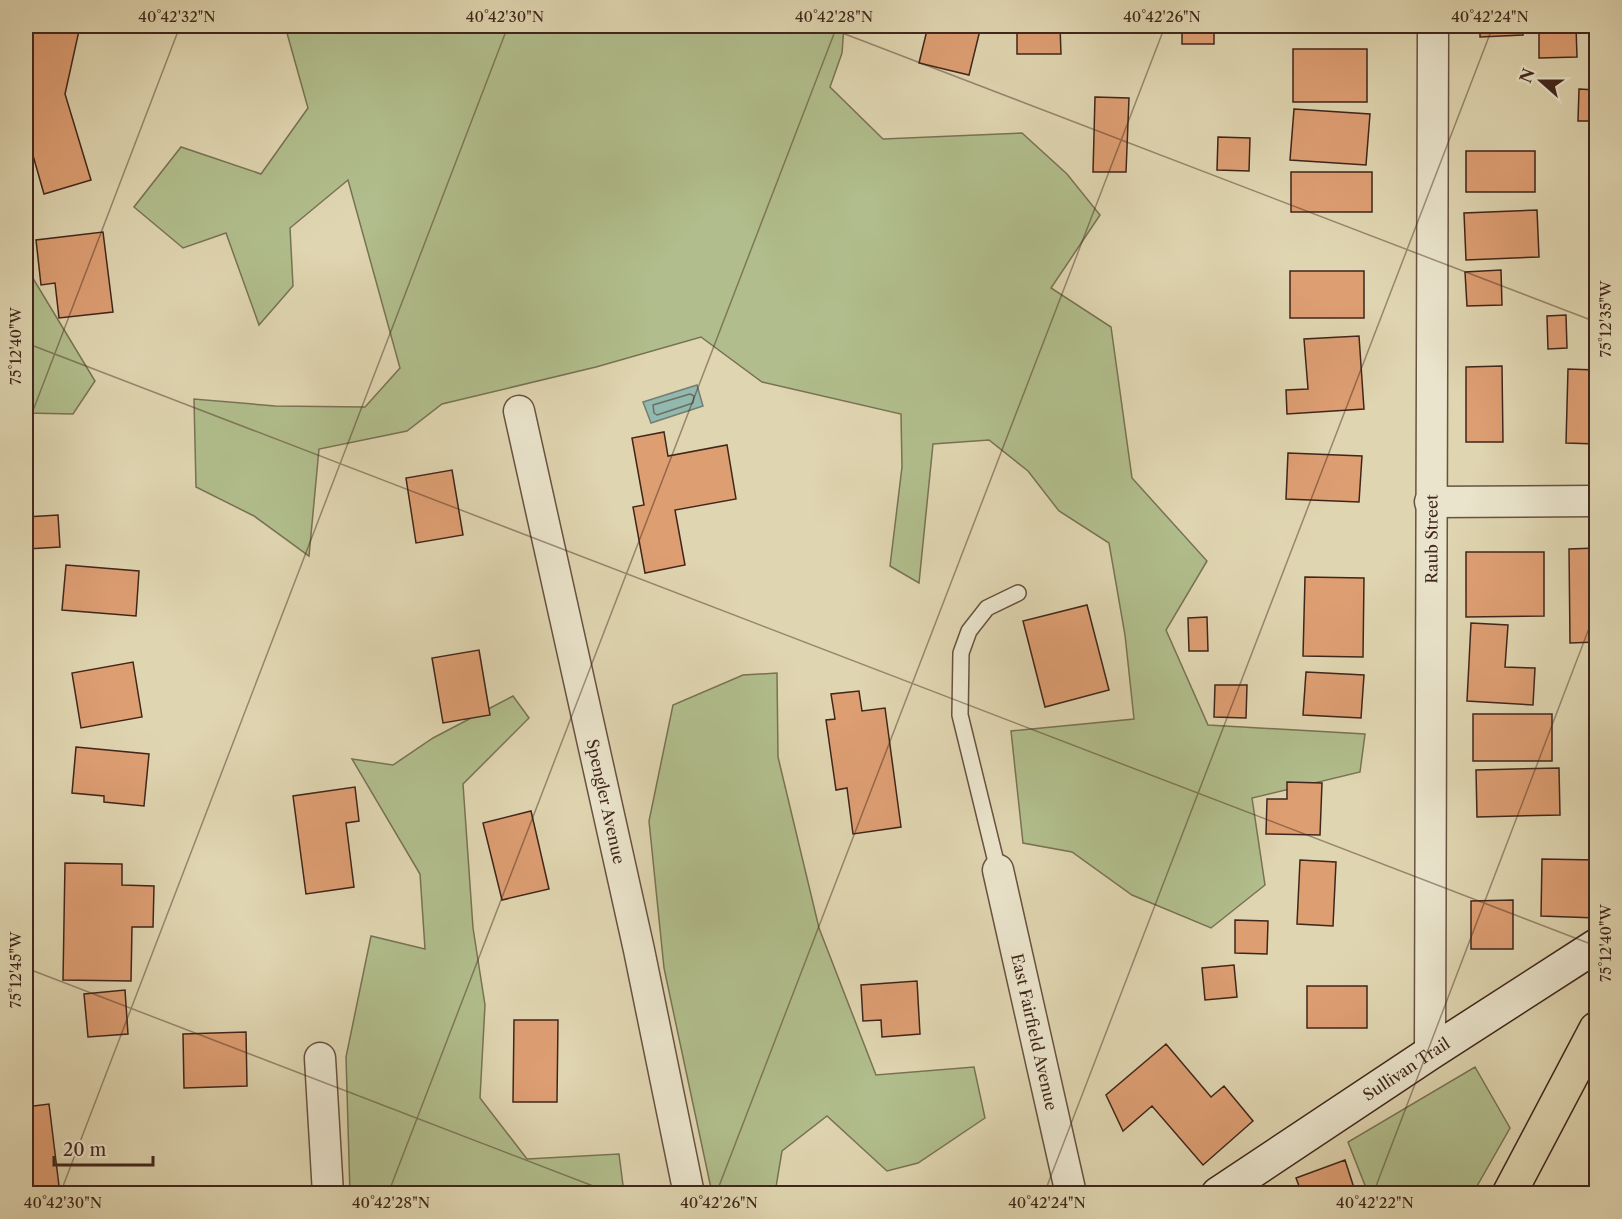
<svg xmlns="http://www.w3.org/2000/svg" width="1622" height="1219" font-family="'Libre Caslon Text',serif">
  <rect width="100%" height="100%" fill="#dfd5b0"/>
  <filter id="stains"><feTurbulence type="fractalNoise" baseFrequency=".00333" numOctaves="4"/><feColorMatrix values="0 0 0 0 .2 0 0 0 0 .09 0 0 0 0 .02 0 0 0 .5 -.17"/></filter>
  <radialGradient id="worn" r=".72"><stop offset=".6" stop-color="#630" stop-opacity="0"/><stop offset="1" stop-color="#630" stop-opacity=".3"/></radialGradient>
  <path fill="#b1bd8c" stroke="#787254" stroke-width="1.5" d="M 285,26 L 844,26 L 842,53 L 830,87 L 883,139 L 1022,133 L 1067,174 L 1100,215 L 1051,288 L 1111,327 L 1132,478 L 1207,561 L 1166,630 L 1208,725 L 1365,734 L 1360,772 L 1252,798 L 1265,885 L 1211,928 L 1132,895 L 1072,852 L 1023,843 L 1011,731 L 1134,719 L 1125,635 L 1109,543 L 1059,511 L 1028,471 L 989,440 L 933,444 L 919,583 L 890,566 L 902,467 L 901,414 L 762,382 L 701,337 L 596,367 L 442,404 L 407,431 L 319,449 L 309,556 L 254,516 L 196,487 L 194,399 L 275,406 L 365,407 L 400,368 L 348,180 L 290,228 L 293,286 L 259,325 L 226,233 L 183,248 L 134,207 L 181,147 L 261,174 L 308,108 Z
    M 26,270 L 28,270 L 95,381 L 73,414 L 26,413 Z
    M 777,673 L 778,757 L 819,928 L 876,1075 L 974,1067 L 985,1118 L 918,1163 L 887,1171 L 827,1116 L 782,1151 L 775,1193 L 712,1193 L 664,968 L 649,821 L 673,705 L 743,675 Z
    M 513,696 L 529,718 L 463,784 L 473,928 L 485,1005 L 480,1098 L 527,1159 L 619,1154 L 624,1193 L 350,1194 L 346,1057 L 371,936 L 425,949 L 420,874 L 352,759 L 393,765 L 433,738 Z
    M 1475,1067 L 1510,1128 L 1473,1193 L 1368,1193 L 1348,1142 Z"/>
  <path fill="#93b8ae" stroke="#727e73" stroke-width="1.5" d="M 697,385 L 703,406 L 651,423 L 643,402 Z"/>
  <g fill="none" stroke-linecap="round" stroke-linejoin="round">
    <path stroke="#6a6f64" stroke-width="1.5" d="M 690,394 L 694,396 L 693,403 L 657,415 L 654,413 L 653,405 Z"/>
  </g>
  <path fill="#dd9e72" stroke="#40261b" stroke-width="1.5" d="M 32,26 L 80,26 L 65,94 L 91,180 L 44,194 L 26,131 L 26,55 Z
    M 928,26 L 981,26 L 969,75 L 919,63 Z
    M 1017,26 L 1060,26 L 1061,54 L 1017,54 Z
    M 1182,26 L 1214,26 L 1214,44 L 1182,44 Z
    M 1480,26 L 1523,26 L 1523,35 L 1480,37 Z
    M 1539,26 L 1576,26 L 1577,57 L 1539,58 Z
    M 1293,49 L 1367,49 L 1367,102 L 1293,102 Z
    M 1579,89 L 1596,90 L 1596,121 L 1578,121 Z
    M 1095,97 L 1129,98 L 1126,172 L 1093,172 Z
    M 1294,109 L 1370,114 L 1366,165 L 1290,160 Z
    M 1218,137 L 1250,138 L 1249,171 L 1217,170 Z
    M 1466,151 L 1535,151 L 1535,192 L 1466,192 Z
    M 1291,172 L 1372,172 L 1372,212 L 1291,212 Z
    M 1537,210 L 1539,257 L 1466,260 L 1464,213 Z
    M 103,232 L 113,312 L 59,318 L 55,283 L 41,285 L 36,240 Z
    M 1501,270 L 1502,305 L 1467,306 L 1465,272 Z
    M 1290,271 L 1364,271 L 1364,318 L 1290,318 Z
    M 1566,315 L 1567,348 L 1548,349 L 1547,316 Z
    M 1359,336 L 1364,409 L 1287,414 L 1286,390 L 1308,389 L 1304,339 Z
    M 1502,366 L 1503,442 L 1466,442 L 1466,367 Z
    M 1568,369 L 1596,370 L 1596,444 L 1566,443 Z
    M 664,432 L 668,456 L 727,445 L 736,499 L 675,510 L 685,565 L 645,573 L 633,507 L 644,505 L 632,438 Z
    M 1288,453 L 1362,456 L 1359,502 L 1286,499 Z
    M 452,470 L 463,535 L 416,543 L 406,478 Z
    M 58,515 L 60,547 L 27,549 L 26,517 Z
    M 1596,548 L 1596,642 L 1570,643 L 1569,549 Z
    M 1466,552 L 1544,552 L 1544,616 L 1466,617 Z
    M 66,565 L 139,571 L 136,616 L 62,610 Z
    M 1305,577 L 1364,578 L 1363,657 L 1303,656 Z
    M 1087,605 L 1109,690 L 1045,707 L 1023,621 Z
    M 1207,617 L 1208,651 L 1189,651 L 1188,618 Z
    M 1471,623 L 1508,625 L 1505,667 L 1535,668 L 1533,705 L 1467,701 Z
    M 479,650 L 490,715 L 443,723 L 432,658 Z
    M 133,662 L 142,717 L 81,728 L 72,673 Z
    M 1306,672 L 1364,675 L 1361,718 L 1303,715 Z
    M 1215,685 L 1247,685 L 1246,718 L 1214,717 Z
    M 859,691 L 862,711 L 885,708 L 901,827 L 853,834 L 847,788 L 836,790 L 826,720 L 835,719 L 831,694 Z
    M 1473,714 L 1552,714 L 1552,761 L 1473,761 Z
    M 76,747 L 149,754 L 144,806 L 104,802 L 104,796 L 72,793 Z
    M 1559,768 L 1560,815 L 1477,817 L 1476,770 Z
    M 1287,782 L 1322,783 L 1320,835 L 1266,834 L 1267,799 L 1287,799 Z
    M 355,787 L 359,821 L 346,823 L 354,887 L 306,894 L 293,796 Z
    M 531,811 L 549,889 L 502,900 L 483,823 Z
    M 1542,859 L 1596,860 L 1596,918 L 1541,916 Z
    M 1300,860 L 1336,862 L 1333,926 L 1297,924 Z
    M 65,863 L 122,864 L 122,885 L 154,886 L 153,927 L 132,927 L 131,981 L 63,980 Z
    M 1513,900 L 1513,949 L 1471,949 L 1471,901 Z
    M 1235,920 L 1268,921 L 1267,954 L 1235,953 Z
    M 1234,965 L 1237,997 L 1205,1000 L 1202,968 Z
    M 917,981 L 920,1034 L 882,1037 L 881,1020 L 863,1021 L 861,985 Z
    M 1307,986 L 1367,986 L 1367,1028 L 1307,1028 Z
    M 125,990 L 128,1034 L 88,1037 L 84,994 Z
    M 514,1020 L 558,1020 L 557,1102 L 513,1102 Z
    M 246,1032 L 247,1086 L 184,1088 L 183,1034 Z
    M 1166,1044 L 1211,1097 L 1224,1086 L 1253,1121 L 1203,1165 L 1152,1106 L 1123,1131 L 1106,1095 Z
    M 49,1104 L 60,1194 L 26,1194 L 26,1107 Z
    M 1345,1160 L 1356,1194 L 1302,1194 L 1296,1178 Z"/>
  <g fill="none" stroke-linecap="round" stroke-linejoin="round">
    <defs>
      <path id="lane" d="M 998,870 L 960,715 L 961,653 L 969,631 L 987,608 L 1018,593"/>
      <g id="street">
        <path id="s1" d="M 519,411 L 639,950 L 689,1194"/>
        <path d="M 1430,502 L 1596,501"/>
        <path id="s2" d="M 998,870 L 1071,1194"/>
        <path id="s3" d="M 1430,1053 L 1433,26"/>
        <path d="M 320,1058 L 328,1194"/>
      </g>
      <g id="secondary">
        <path id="s4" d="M 1218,1194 L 1430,1053 L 1596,946"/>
      </g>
      <path id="primary" d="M 1509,1194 L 1596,1029"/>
    </defs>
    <use href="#lane" stroke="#685240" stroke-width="18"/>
    <use href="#street" stroke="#685240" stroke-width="33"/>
    <use href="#secondary" stroke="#40261b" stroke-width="36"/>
    <use href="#primary" stroke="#40261b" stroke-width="36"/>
    <use href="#lane" stroke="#eae4cc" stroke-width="15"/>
    <use href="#street" stroke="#eae4cc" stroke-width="30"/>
    <use href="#secondary" stroke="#eae4cc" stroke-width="33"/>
    <use href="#primary" stroke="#dfd5b0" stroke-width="33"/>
  </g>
  <path fill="none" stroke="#40261b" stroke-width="1.5" stroke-opacity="0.45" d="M 824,26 L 1596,322M 26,343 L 1596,946M 26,429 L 180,26M 26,968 L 614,1194M 60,1194 L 508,26M 388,1194 L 837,26M 716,1194 L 1165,26M 1044,1194 L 1493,26M 1373,1194 L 1596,610"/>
  <g text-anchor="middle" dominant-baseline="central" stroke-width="4.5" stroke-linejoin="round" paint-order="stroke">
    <g font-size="16" fill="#40261b" stroke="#eae4cc">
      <text stroke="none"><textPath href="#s3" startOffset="514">Raub Street</textPath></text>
      <text stroke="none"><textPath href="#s1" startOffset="400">Spengler Avenue</textPath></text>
      <text stroke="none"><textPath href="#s2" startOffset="166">East Fairfield Avenue</textPath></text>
      <text stroke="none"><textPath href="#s4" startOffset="226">Sullivan Trail</textPath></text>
    </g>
  </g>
  <rect width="1622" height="1219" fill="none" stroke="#dfd5b0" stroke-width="66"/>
  <g transform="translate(1541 81) rotate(291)" stroke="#eae4cc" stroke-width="4.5" paint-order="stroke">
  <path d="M0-4.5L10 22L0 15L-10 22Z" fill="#40261b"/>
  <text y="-9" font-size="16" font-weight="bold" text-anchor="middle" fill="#40261b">N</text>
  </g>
  <path d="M54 1156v9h99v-9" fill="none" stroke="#40261b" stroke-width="3"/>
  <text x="63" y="1156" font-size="18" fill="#40261b" stroke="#eae4cc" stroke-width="4.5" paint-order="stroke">20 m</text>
  <rect x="33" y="33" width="1556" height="1153" fill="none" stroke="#40261b" stroke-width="2"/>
  <g font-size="15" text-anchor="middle" fill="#40261b">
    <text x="177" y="22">40°42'32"N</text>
    <text x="505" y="22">40°42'30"N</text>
    <text x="834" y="22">40°42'28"N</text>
    <text x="1162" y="22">40°42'26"N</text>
    <text x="1490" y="22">40°42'24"N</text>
    <text transform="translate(1606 319) rotate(-90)" y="5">75°12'35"W</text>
    <text transform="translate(16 346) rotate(-90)" y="5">75°12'40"W</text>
    <text transform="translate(1606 943) rotate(-90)" y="5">75°12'40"W</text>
    <text transform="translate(16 970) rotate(-90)" y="5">75°12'45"W</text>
    <text x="63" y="1208">40°42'30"N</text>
    <text x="391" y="1208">40°42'28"N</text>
    <text x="719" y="1208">40°42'26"N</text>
    <text x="1047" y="1208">40°42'24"N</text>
    <text x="1375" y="1208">40°42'22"N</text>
  </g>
  <rect width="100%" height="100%" filter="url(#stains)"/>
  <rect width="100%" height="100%" fill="url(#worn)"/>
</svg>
